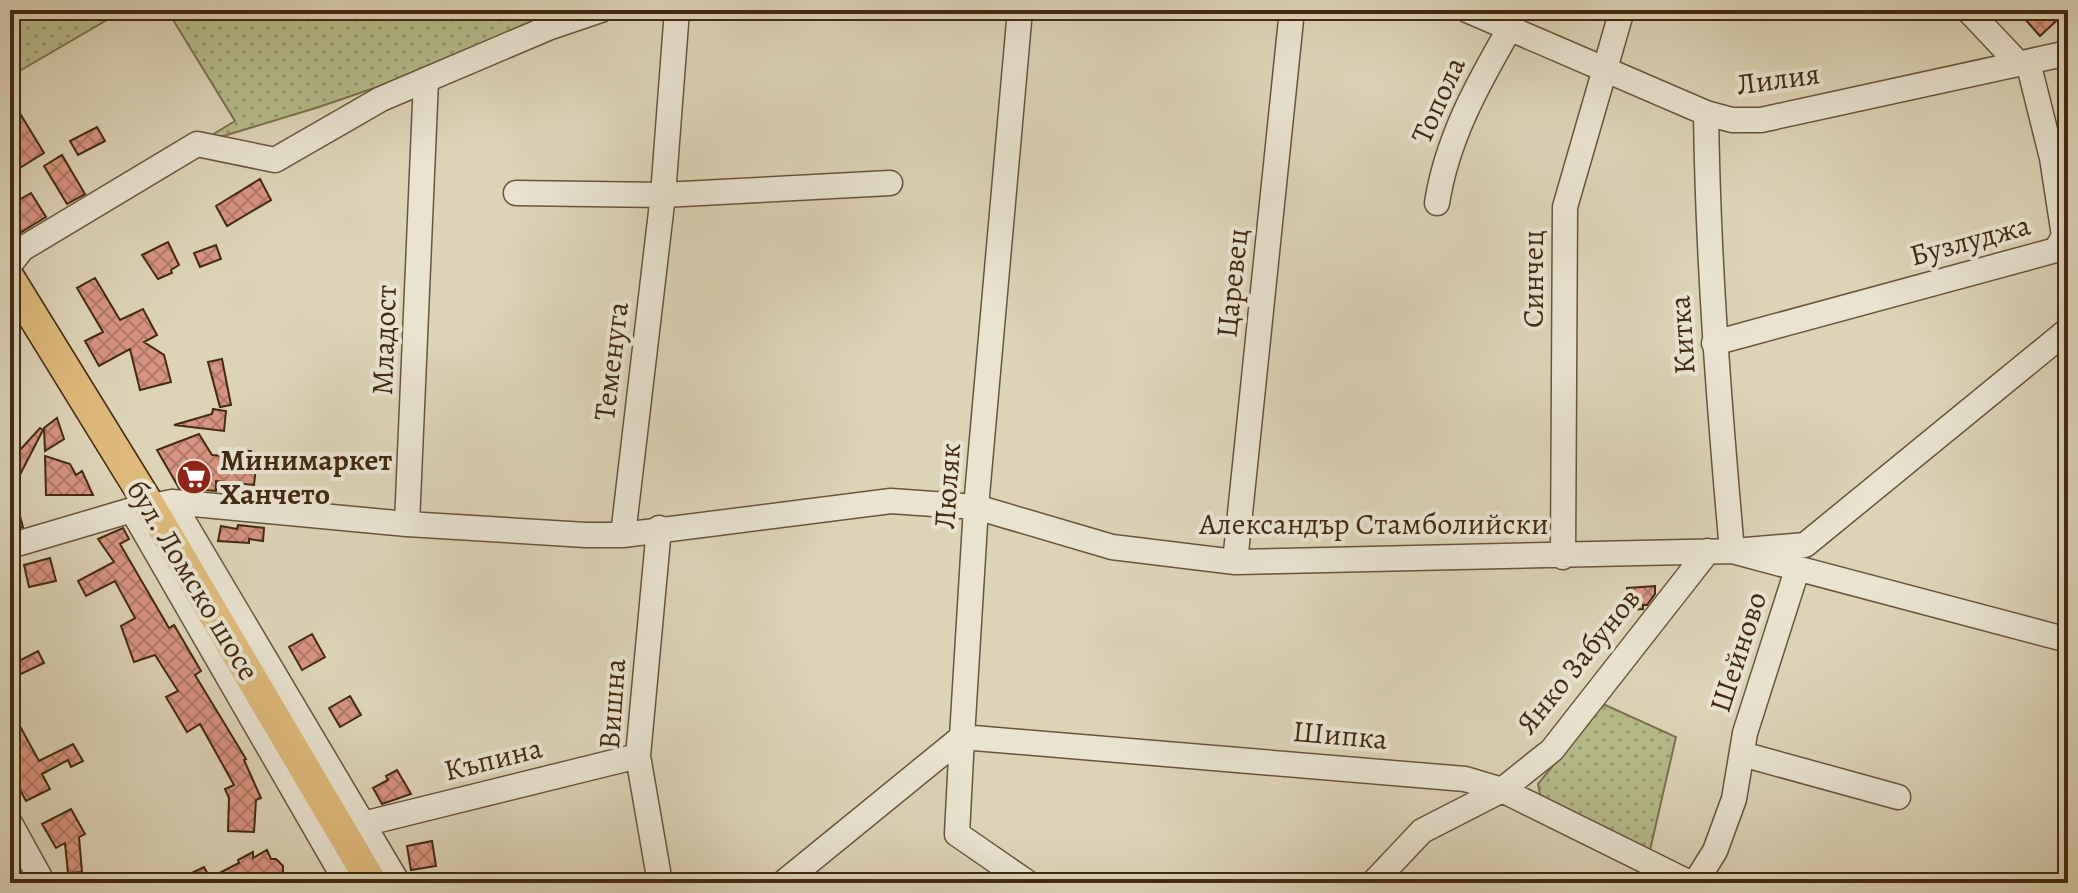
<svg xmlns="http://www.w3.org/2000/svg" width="2078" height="893" font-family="Alegreya,serif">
  <defs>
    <pattern id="grass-dots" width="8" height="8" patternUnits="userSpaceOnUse" patternTransform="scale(2)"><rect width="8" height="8" fill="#b6bb8a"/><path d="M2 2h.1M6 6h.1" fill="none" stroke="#96986f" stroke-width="1.8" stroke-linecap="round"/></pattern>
    <pattern id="building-cross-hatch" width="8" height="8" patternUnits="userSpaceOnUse" patternTransform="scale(2)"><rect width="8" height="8" fill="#d79480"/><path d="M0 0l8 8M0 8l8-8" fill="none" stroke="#b07967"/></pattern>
  </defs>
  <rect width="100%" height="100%" fill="#ddd4b6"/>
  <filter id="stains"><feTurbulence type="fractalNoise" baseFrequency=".0025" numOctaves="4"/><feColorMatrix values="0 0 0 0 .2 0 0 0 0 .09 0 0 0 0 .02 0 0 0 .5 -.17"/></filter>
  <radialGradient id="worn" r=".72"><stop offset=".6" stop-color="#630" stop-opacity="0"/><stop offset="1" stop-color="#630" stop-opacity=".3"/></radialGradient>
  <path fill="url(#grass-dots)" stroke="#7c724d" stroke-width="2" d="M 10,10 L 124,10 L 16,73 L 10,63 Z
    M 167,10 L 601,10 L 319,107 L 197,144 L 235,121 Z
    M 1603,704 L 1676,737 L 1650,850 L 1541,800 L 1538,784 Z"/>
  <path fill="url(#building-cross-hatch)" stroke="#432a10" stroke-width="2" d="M 2032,10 L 2068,10 L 2040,36 L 2024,18 Z
    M 10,97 L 44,153 L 10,174 Z
    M 97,127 L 105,141 L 78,155 L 70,141 Z
    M 62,155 L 85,194 L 67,204 L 44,166 Z
    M 260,179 L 271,200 L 227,226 L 216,206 Z
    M 31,193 L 46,217 L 18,234 L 10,220 L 10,205 Z
    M 168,242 L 179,265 L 171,270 L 172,273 L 158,279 L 142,255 Z
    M 216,245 L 221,259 L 200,267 L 194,253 Z
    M 95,278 L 120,320 L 143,309 L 157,335 L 144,342 L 164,355 L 171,382 L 140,390 L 130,349 L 99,366 L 85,341 L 103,332 L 77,288 Z
    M 222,359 L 231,405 L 220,407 L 208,362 Z
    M 213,409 L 226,411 L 224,431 L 174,425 L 212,414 Z
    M 57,418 L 64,439 L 45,451 L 44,428 Z
    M 40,428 L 43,430 L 10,494 L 10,461 Z
    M 199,434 L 212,455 L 234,457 L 235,449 L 251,451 L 250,458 L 257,458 L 254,485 L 216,481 L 216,491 L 179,488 L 157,450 Z
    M 45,456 L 70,464 L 76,475 L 82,471 L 93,495 L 46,495 Z
    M 10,495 L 14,495 L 23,527 L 10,530 Z
    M 238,525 L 264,528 L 263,541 L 249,539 L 249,543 L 218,541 L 221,526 L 237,529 Z
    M 123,528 L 129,539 L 120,544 L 169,628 L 174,625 L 201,671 L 195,675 L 246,759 L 244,760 L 261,798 L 256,800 L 254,832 L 228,831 L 229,798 L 225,789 L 234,785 L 200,724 L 187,732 L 166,697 L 178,691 L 155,655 L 134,662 L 121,626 L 135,618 L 115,581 L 86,596 L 78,581 L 114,562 L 98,539 Z
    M 50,558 L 56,581 L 29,587 L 24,565 Z
    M 1655,586 L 1655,594 L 1647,605 L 1643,605 L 1643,609 L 1628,610 L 1627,588 Z
    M 312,634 L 325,657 L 302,670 L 289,647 Z
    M 38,651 L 44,663 L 21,674 L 15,663 Z
    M 350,696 L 361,715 L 340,727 L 329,708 Z
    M 10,708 L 39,761 L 73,744 L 83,761 L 71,767 L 68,760 L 42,774 L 50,789 L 26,801 L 10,772 Z
    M 397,770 L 411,794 L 382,804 L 373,788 L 388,780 L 386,776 Z
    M 71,809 L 85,834 L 79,837 L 82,872 L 68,873 L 65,843 L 56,848 L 42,824 Z
    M 432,841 L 436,866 L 411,870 L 407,846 Z
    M 267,850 L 271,859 L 276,859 L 283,866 L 283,883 L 171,883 L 204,867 L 210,878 L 239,863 L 238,860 L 253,852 L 253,858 Z"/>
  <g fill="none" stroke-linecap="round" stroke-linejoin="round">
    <defs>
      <path id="minor" d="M 1467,10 L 1706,113 L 1732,120 L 1761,120 L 2068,53
        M 1968,10 L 2019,64
        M 1706,113 C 1708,261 1719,404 1732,551
        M 516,193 L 663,195 L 890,183
        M 1437,203 C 1447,139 1477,85 1510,28
        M 10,264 L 22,249 L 197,144 L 275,160 L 381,99 L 548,28 L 601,10
        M 1714,343 L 2056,250 L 2064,236 L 2052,158 L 2028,62
        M 172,502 L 398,883
        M 132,510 L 347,883
        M 407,524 L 426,80
        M 659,528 L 638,756 L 660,883
        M 623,535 L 663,195 L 677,10
        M 10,546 L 132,510 L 172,502 L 407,524 L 586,535 L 623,535 L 891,501 L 976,507 L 1112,547 L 1235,562 L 1732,551 L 2068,640
        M 1746,550 L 1805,545 L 2068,330
        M 1563,557 L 1565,207 L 1622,10
        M 1235,562 L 1292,10
        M 1742,754 L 1898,797
        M 10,823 L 43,883
        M 363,824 L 638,756
        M 783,883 L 962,737 L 976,507 L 1020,10
        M 1028,883 L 957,834 L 962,737 L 1465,779 L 1502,790 L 1690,883
        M 1373,883 L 1422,831 L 1502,790 L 1552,750 L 1708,551
        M 1695,883 L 1715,851 L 1734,799 L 1745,733 L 1797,570"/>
      <path id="major" d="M 10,279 L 150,506 L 372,883"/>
    </defs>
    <use href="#minor" stroke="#6a543a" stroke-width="27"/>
    <use href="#major" stroke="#432a10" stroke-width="33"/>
    <use href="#minor" stroke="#e9e3d0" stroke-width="24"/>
    <use href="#major" stroke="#deba7b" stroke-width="30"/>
  </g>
  <defs>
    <symbol id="supermarket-disc" viewBox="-11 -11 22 22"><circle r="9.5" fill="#8f2418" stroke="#e9e3d0"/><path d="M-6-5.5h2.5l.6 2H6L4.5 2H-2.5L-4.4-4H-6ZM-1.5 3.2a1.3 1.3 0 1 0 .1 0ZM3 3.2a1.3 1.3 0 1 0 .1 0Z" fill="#fff"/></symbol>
  </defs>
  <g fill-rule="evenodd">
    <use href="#supermarket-disc" x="174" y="457" width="40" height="40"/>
  </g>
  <g text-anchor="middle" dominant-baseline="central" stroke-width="8" stroke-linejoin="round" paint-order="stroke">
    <g font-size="30" fill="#432a10" stroke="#e9e3d0">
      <text transform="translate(1778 79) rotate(-8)">Лилия</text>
      <text transform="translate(1438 100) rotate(-66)">Топола</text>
      <text transform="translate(1970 240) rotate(-15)">Бузлуджа</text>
      <text transform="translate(1533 279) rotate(-90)">Синчец</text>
      <text transform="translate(1232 283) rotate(-84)">Царевец</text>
      <text transform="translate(1682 335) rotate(-94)">Китка</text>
      <text transform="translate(384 340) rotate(-88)">Младост</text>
      <text transform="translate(611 361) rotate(-83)">Теменуга</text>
      <text transform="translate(947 486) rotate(-86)">Люляк</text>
      <text x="1374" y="524">Александър Стамболийски</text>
      <text transform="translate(193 580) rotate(59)">бул. Ломско шосе</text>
      <text transform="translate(1738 652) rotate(-72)">Шейново</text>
      <text transform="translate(1578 661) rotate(-51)">Янко Забунов</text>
      <text transform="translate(612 704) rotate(-86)">Вишна</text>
      <text transform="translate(1340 735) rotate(5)">Шипка</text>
      <text transform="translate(493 759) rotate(-14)">Къпина</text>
    </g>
    <g font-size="30" font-weight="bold" fill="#432a10" stroke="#e9e3d0" text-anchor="start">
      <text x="220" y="460">Минимаркет<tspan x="220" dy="34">Ханчето</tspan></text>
    </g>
  </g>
  <rect width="2078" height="893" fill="none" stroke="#ddd4b6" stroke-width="40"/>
  <rect x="12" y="12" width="2054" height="869" fill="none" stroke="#432a10" stroke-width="4"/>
  <rect x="20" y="20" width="2038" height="853" fill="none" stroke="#432a10" stroke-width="2"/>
  <rect width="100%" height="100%" filter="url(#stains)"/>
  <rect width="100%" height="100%" fill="url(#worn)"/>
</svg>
